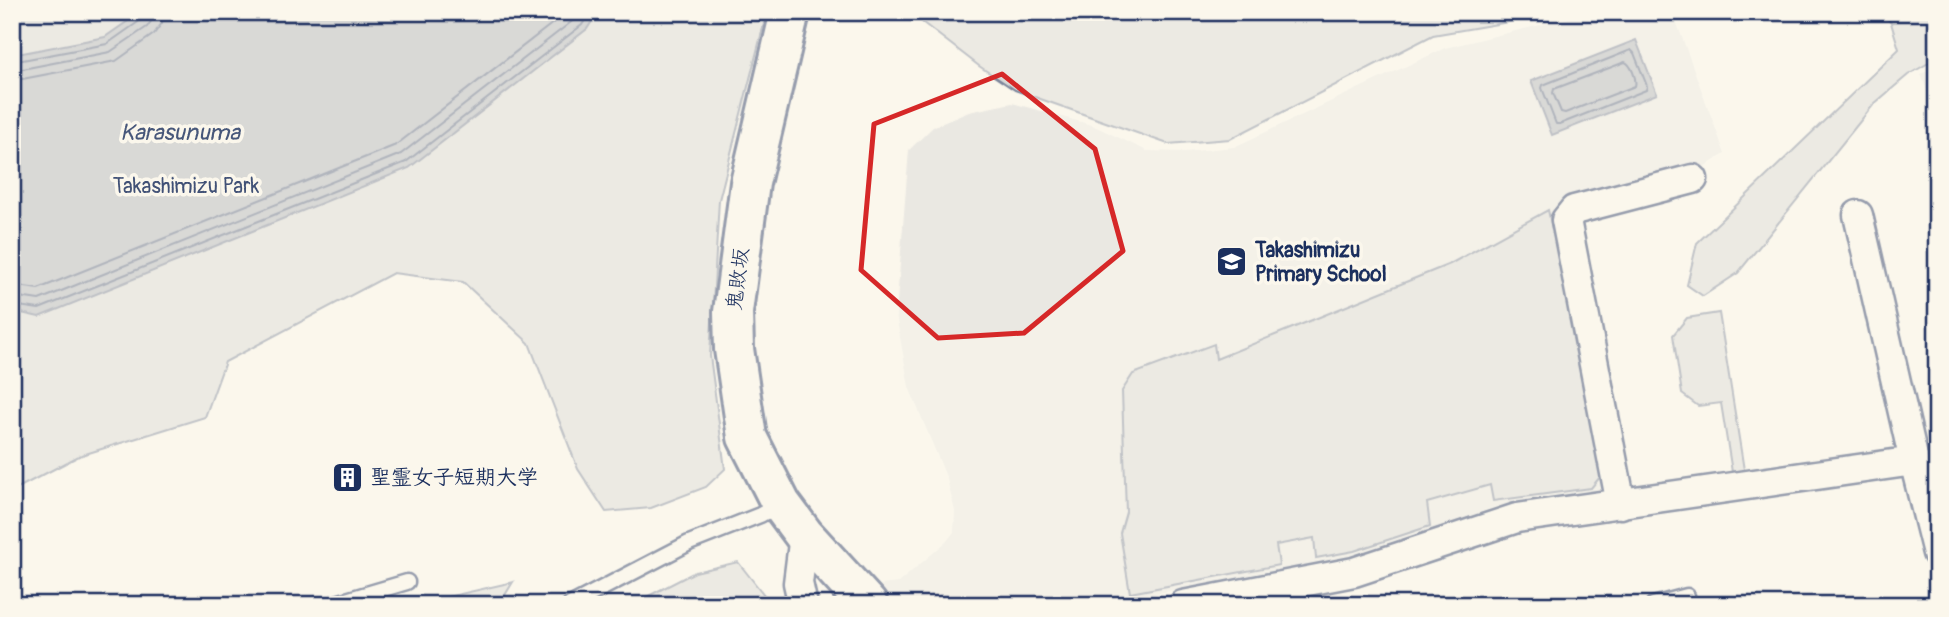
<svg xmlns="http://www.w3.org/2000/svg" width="1949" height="617" font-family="Pangolin,'Klee One',sans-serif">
  <rect width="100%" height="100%" fill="#fbf7ec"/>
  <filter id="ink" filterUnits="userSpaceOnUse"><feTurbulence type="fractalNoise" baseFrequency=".0143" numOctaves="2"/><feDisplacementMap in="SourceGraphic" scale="14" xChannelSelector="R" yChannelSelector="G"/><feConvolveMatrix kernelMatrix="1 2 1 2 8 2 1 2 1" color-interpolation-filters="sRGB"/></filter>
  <g filter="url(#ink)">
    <path fill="#eae8e2" d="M 1609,12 L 1673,13 L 1725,154 L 1705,166 L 1698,166 L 1560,201 L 1553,209 L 1608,477 L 1595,495 L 1498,506 L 1354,556 L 1095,605 L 896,605 L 881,585 L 898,583 L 946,542 L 954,532 L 955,511 L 947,479 L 909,387 L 896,315 L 909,150 L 933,127 L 969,112 L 1012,103 L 1092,125 L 1147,151 L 1185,152 L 1234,147 L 1445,48 L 1586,14 Z
      M 1937,66 L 1937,120 L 1921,74 Z"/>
    <path fill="#dadad7" stroke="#7a849a" stroke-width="2" d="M 12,12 L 767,12 L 719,200 L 710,356 L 725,469 L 706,487 L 651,508 L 606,512 L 578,469 L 529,343 L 463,282 L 393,273 L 225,362 L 205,417 L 79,456 L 12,491 Z
      M 909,12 L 1568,12 L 1433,35 L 1230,139 L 1168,144 L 1015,90 L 979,66 Z
      M 1882,12 L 1937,12 L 1937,58 L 1908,75 L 1874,104 L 1738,273 L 1703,296 L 1687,285 L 1697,243 L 1899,49 L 1891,23 Z
      M 1548,210 L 1605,471 L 1591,488 L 1493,501 L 1490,485 L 1427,503 L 1430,526 L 1354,551 L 1316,558 L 1314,538 L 1276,545 L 1279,565 L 1130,593 L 1120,533 L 1126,512 L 1122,391 L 1133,374 L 1214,344 L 1216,359 L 1450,264 Z
      M 1719,313 L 1744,470 L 1732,472 L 1721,403 L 1698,406 L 1682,394 L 1673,335 L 1687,318 Z
      M 738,562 L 772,605 L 631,605 L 695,572 Z
      M 513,582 L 499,605 L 434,605 L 434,600 Z"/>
    <path fill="#afb3bb" stroke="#747e96" stroke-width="2" d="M 141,12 L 598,12 L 587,29 L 409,168 L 39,317 L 12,311 L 12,55 L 105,37 Z
      M 1636,40 L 1657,94 L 1552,135 L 1531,81 Z"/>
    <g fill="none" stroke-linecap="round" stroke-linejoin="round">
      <path stroke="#566483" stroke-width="2" d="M 1631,50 L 1634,53 L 1647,86 L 1646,90 L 1560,124 L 1556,124 L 1542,88 L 1543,85 Z
        M 12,62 L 107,44 L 141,20 L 144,12
        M 1625,62 C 1631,64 1637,79 1635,86 L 1565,113 L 1561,112 L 1553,93 L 1554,89 Z
        M 12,71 L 110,52 L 147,27 L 152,20 L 153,12
        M 12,81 L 116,61 L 154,34 L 162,23 L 163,12
        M 12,285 L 38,289 L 396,145 L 567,12
        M 12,296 L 39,300 L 401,154 L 575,19 L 580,12
        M 12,305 L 39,309 L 406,162 L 582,25 L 590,12"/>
      <defs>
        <path id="lane" d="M 329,605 L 407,582
          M 570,605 L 689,543 L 760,515 L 780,504
          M 1653,605 L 1687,596"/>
        <path id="street" d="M 1858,215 L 1914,461 L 1937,553
          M 1621,504 L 1566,220 L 1574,210 L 1693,179
          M 803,605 L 798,583 L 804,535
          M 1183,605 L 1354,572 L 1517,518 L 1914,461"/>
        <path id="secondary" d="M 790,12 L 750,183 L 733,312 L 734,349 L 747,437 L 781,504 L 804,535 L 868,605"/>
      </defs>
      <use href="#lane" stroke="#1b2f5e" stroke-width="19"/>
      <use href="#street" stroke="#1b2f5e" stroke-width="33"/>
      <use href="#secondary" stroke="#1b2f5e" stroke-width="44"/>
      <use href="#lane" stroke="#fbf7ec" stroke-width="14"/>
      <use href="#street" stroke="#fbf7ec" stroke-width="28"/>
      <use href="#secondary" stroke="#fbf7ec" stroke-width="38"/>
    </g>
  </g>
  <path d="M0 0H1949V617H0ZM 1002,74 L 1095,149 L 1123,251 L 1024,333 L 938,338 L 861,270 L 874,124 Z" fill="#fbf7ec" fill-opacity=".55" fill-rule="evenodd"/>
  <path fill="none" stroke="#d62828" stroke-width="5" stroke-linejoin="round" d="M 1002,74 L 1095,149 L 1123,251 L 1024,333 L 938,338 L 861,270 L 874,124 Z"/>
  <defs>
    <symbol id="school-square" viewBox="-11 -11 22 22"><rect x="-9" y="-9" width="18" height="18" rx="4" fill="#1b2f5e" stroke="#fbf7ec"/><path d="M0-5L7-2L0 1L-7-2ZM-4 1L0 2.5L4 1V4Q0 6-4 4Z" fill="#fff"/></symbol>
    <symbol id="building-square" viewBox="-11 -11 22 22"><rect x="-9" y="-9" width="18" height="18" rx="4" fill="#1b2f5e" stroke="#fbf7ec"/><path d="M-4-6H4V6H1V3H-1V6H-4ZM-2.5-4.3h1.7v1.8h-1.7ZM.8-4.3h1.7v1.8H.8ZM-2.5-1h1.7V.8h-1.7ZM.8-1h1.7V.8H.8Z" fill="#fff"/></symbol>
  </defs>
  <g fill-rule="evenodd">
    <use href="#school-square" x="1214" y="244" width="35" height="35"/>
    <use href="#building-square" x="330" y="460" width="35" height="35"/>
  </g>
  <g text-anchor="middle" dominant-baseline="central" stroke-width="7" stroke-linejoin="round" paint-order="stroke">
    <g font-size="21" fill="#415176" stroke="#fbf7ec">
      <text x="186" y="186">Takashimizu Park</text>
    </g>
    <g font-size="21" font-weight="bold" fill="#1b2f5e" stroke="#fbf7ec" text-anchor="start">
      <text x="1255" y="250">Takashimizu<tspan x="1255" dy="24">Primary School</tspan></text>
      <text x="370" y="477">聖霊女子短期大学</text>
    </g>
    <g font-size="21" fill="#1b2f5e" stroke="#fbf7ec">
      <text transform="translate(738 279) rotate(-83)">鬼敗坂</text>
    </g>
    <g font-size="23" font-style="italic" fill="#47577a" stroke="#fbf7ec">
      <text x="180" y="132">Karasunuma</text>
    </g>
  </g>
  <rect width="1949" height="617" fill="none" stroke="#fbf7ec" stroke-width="42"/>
  <rect x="21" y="21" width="1907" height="575" fill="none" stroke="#1b2f5e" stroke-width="2.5" filter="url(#ink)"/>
</svg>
